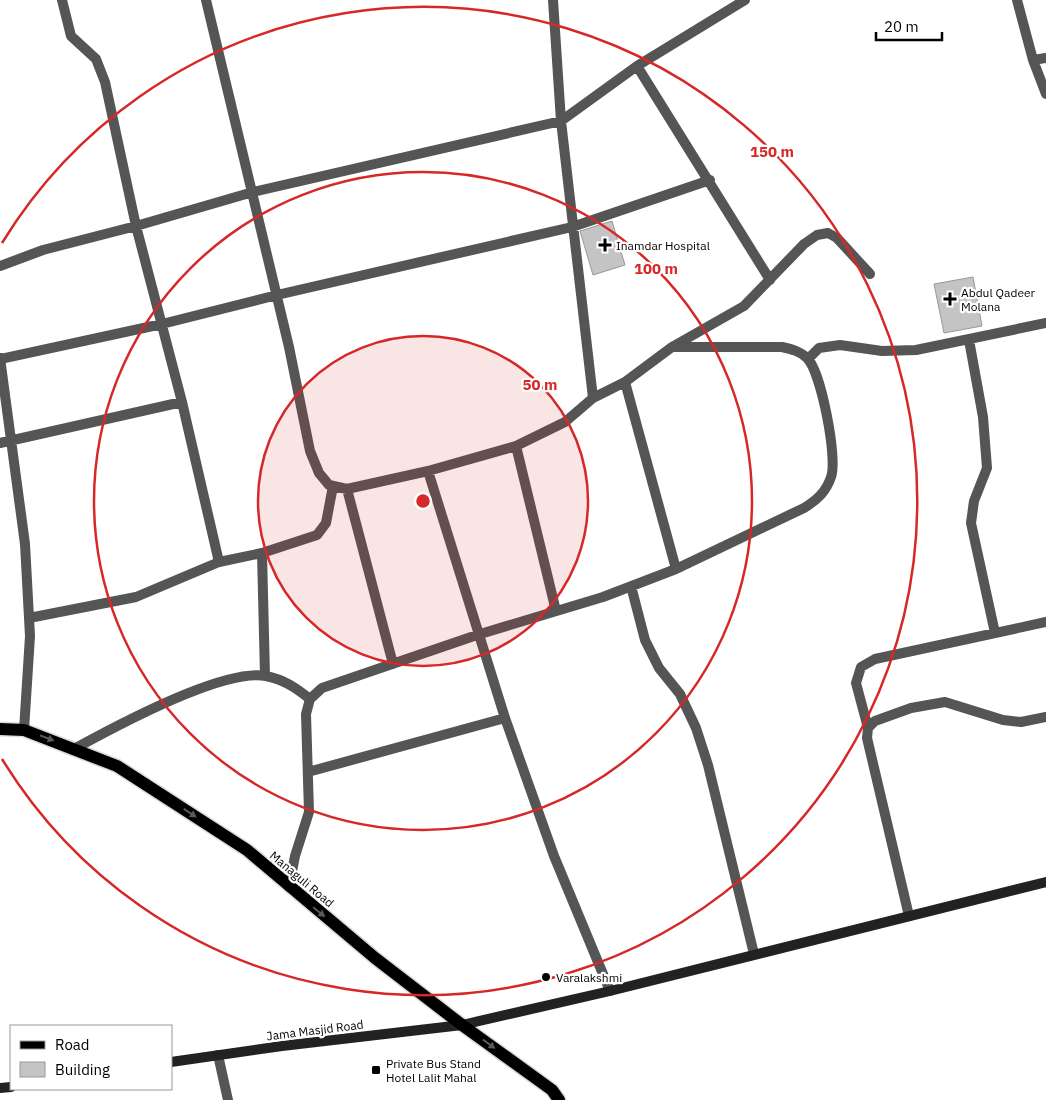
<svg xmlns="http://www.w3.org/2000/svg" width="1046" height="1100" font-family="'IBM Plex Sans',sans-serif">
  <rect width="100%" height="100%" fill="#fff"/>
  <path fill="#c4c4c4" stroke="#999" d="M 612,221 L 625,265 L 593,275 L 580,231 Z
    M 973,277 L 982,326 L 944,333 L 934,284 Z"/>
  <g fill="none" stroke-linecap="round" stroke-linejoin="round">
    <defs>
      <path id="primary" d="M 0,729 L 24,730 L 117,766 L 247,850 L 375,958 L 462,1025 L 552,1090 L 559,1100"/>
    </defs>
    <use href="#primary" stroke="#dbdbdb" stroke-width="15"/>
    <path stroke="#555" stroke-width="10" d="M 62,0 L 71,36 L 96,59 L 105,82 L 136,226 L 182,402 L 219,562 L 262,553 L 317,535 L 326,523 L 333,486
      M 206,0 L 289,347 L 310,451 L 319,473 L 329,485 L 347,489 L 428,471 L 516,446 L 565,422 L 593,398 L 561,121 L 553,0
      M 1017,0 L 1033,60 L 1046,94
      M 1033,60 L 1046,58
      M 637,66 L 770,280
      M 0,266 L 43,250 L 136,226 L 253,192 L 561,121 L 637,66 L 745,0
      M 969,340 L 983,417 L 987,468 L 974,501 L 971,523 L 995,633
      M 0,358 L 25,544 L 30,636 L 24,730
      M 0,359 L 162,324 L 277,295 L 572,227 L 710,180
      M 808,359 L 819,348 L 840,345 L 882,351 L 916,350 L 1046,323
      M 625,382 L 676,569
      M 593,398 L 625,382 L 672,347 L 744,306 L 804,244 L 817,235 L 828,233 L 837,238 L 870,274
      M 0,443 L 182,402
      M 516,446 L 556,611
      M 428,471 L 505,718 L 554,856 L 610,991
      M 347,489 L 393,664
      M 262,553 L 265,676
      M 631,586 L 645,640 L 659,668 L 680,694 L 696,728 L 708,765 L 754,954
      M 29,618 L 136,597 L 219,562
      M 868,728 L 856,683 L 861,667 L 875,659 L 1046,622
      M 74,749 C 114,727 223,668 266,676 C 285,680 296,688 310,699
      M 308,772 L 505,718
      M 289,887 L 295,856 L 309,812 L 306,714 L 310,699 L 322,688 L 477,635 L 603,597 L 676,569 L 804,508 C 817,500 826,492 831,477 C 838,459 821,371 807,358 C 800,351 791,349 782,347 L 672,347
      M 909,916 L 867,738 L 868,728 L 875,721 L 911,708 L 945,702 L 1003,720 L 1021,722 L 1046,717
      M 218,1055 L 228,1100"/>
    <path stroke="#222" stroke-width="10" d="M 171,1062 L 282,1046 L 462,1025 L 610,991 L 1046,882
      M 0,1088 L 11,1087"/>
    <use href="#primary" stroke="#000" stroke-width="12"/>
  </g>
  <defs><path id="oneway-solid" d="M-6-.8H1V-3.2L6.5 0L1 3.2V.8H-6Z" transform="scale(1.25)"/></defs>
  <g fill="#595959">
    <use href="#oneway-solid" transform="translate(47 738) rotate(21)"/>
    <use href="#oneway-solid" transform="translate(190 813) rotate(33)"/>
    <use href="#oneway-solid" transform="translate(319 912) rotate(39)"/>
    <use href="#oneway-solid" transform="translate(489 1044) rotate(36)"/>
  </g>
  <circle cx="423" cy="501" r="165" fill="#d62828" fill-opacity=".12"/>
  <g fill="none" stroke="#d62828" stroke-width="2.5">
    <circle cx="423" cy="501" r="165"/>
    <circle cx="423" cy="501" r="329"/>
    <path d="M2 243A494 494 0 1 1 2 759"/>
  </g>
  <g fill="#000" stroke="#fff" stroke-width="2">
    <path d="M602.5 237.5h5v5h5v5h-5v5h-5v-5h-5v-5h5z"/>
    <path d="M947.5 291.5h5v5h5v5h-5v5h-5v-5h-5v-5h5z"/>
    <circle cx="546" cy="977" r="5"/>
    <rect x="371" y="1065" width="10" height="10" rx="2.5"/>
  </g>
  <g text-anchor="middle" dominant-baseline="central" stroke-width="4.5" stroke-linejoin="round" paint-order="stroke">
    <g font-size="12" fill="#000" stroke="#fff" text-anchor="start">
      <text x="616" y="245">Inamdar Hospital</text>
      <text x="961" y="292">Abdul Qadeer<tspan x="961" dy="14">Molana</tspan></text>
      <text x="556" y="977">Varalakshmi</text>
      <text x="386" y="1063">Private Bus Stand<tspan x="386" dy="14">Hotel Lalit Mahal</tspan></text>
    </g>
    <g font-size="12" fill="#000" stroke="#fff">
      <text transform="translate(302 879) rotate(40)">Managuli Road</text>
      <text transform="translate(315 1030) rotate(-7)">Jama Masjid Road</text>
    </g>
  </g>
  <circle cx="423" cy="501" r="8" fill="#d62828" stroke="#fff" stroke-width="2.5"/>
  <g font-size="15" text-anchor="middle" font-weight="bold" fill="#d62828" stroke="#fff" stroke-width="4.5" stroke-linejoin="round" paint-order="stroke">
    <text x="772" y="157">150 m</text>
    <text x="656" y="274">100 m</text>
    <text x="540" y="390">50 m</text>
  </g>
  <rect x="10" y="1025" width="162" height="65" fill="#ffffff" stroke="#999999"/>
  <rect x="20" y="1041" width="25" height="8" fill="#000000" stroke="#999999"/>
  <text x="55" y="1050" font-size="15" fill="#000000">Road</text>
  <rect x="20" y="1062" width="25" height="15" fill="#c4c4c4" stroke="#999999"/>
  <text x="55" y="1075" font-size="15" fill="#000000">Building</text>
  <path d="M876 32v8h66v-8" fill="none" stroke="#000000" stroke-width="2.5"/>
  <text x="884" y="32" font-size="15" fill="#000000" stroke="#ffffff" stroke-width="4" paint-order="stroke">20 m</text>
</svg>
